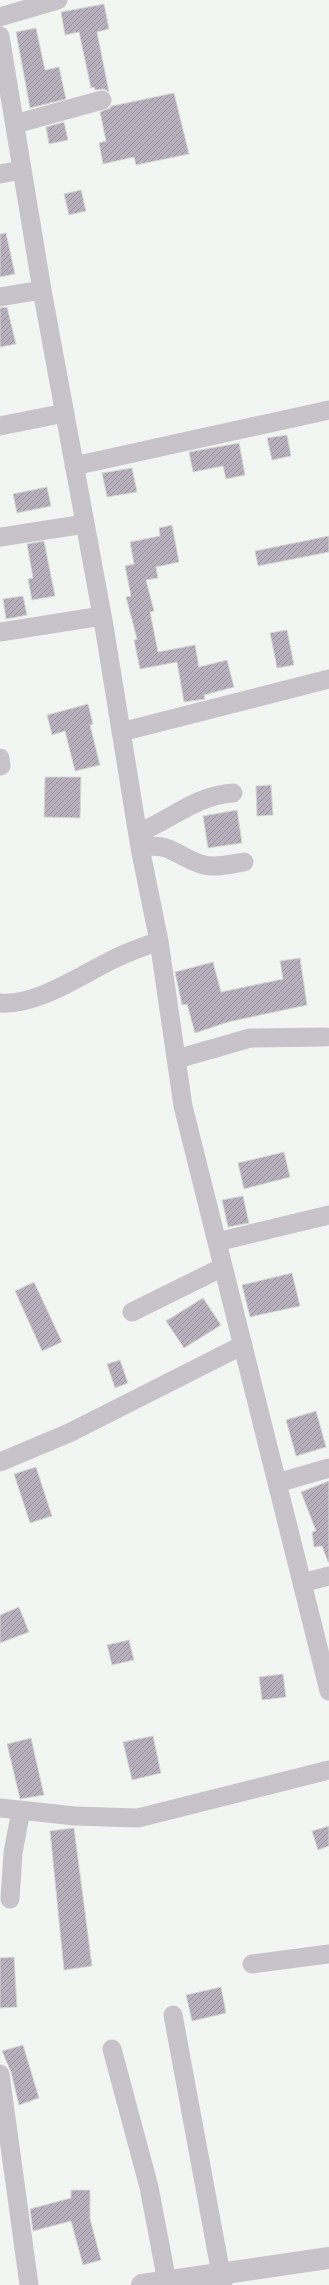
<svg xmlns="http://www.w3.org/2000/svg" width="329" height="2285" font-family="'DejaVu Sans',sans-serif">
  <defs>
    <pattern id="building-hatch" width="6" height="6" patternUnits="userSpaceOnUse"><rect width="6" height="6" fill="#b9b0bd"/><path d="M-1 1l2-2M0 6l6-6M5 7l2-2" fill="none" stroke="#9b939f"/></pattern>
  </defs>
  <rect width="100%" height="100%" fill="#f2f6f3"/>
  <path fill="url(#building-hatch)" stroke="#d5d8d6" d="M 104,4 L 109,29 L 97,32 L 109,92 L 104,89 L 95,90 L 94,87 L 91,88 L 79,32 L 65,35 L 61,12 Z
    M 36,28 L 45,70 L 59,67 L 66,99 L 30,108 L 16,32 Z
    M 174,93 L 189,154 L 136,165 L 134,157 L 103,164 L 99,143 L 106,141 L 100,112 L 110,108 L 112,105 L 112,106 Z
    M 64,122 L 68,140 L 49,144 L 46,127 Z
    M 81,190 L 86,211 L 69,215 L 64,194 Z
    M 6,233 L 15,274 L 0,277 L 0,234 Z
    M 7,307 L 16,344 L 0,347 L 0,308 Z
    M 287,435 L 291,456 L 272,460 L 267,438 Z
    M 239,443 L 245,475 L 226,479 L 223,466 L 193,472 L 189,452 Z
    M 132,468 L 137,492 L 107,497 L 102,473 Z
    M 47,487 L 51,506 L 17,513 L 13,494 Z
    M 172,525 L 179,562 L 156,567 L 158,578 L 146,580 L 154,611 L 150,612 L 158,652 L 195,645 L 199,667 L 227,660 L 234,687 L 204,695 L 205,699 L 184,702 L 177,662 L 140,669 L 134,640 L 137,639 L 126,597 L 131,596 L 125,566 L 134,564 L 130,542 L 160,536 L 159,528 Z
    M 329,536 L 329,552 L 258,566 L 255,551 Z
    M 44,541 L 55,596 L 32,600 L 28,579 L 33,578 L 27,544 Z
    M 23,596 L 27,615 L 6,619 L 3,599 Z
    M 287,630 L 294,665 L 277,668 L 270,633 Z
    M 88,704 L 93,724 L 90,725 L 100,765 L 75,771 L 65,731 L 52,735 L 47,715 Z
    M 45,777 L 81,777 L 80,818 L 44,817 Z
    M 271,785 L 273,815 L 257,816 L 256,786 Z
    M 237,810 L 242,843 L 208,848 L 203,816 Z
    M 300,958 L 307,1005 L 228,1022 L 195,1033 L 187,1004 L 182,1005 L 175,972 L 213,962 L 221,992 L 283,979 L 280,961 Z
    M 284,1152 L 290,1177 L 244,1189 L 238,1163 Z
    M 243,1196 L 249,1223 L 228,1227 L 222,1200 Z
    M 292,1273 L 300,1306 L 250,1317 L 242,1285 Z
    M 34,1282 L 62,1342 L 42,1351 L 15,1291 Z
    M 203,1298 L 221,1325 L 184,1348 L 166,1321 Z
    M 120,1360 L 128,1383 L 115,1388 L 107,1364 Z
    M 316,1411 L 326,1447 L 296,1456 L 286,1420 Z
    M 36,1467 L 52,1516 L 30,1523 L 14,1474 Z
    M 329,1481 L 329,1562 L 328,1562 L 322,1546 L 314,1547 L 312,1532 L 316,1531 L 301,1492 Z
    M 19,1607 L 29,1632 L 0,1643 L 0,1615 Z
    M 129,1640 L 134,1660 L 112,1665 L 107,1645 Z
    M 283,1674 L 286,1697 L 262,1700 L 259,1677 Z
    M 153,1736 L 161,1773 L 132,1780 L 123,1742 Z
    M 31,1738 L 44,1795 L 20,1799 L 7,1744 Z
    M 329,1826 L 329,1846 L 318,1850 L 312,1831 Z
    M 74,1828 L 92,1966 L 64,1970 L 50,1831 Z
    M 14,1957 L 17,2007 L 0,2008 L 0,1958 Z
    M 221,1987 L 226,2013 L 192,2021 L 186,1995 Z
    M 23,2045 L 39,2098 L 19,2105 L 11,2072 L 2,2051 Z
    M 71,2190 L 90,2190 L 90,2219 L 101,2260 L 83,2265 L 71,2221 L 33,2231 L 30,2209 L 71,2198 Z"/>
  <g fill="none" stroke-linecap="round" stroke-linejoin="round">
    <path stroke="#c8c3ca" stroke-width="19" d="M 0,17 L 58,0
      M 0,36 L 42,290 L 104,626 L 140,848 L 159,941 L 183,1106 L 329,1691
      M 15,124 L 102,100
      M 0,174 L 22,170
      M 0,297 L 42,290
      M 0,426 L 65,413
      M 74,466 L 329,410
      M 0,537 L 85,524
      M 0,632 L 102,616
      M 121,732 L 329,679
      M 0,758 L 1,766
      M 138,833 C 170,820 197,795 233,793
      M 140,848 C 172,841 177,858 204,865 C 217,868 232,864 244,862
      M 0,1003 C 38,1006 82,974 116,958 C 130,951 145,946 159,941
      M 177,1059 L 250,1038 L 326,1037
      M 217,1242 L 329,1215
      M 132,1312 L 223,1267
      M 0,1462 L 69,1433 L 243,1345
      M 277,1483 L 329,1468
      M 302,1583 L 329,1576
      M 0,1808 L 75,1816 L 138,1818 L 329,1770
      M 10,1899 L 13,1853 L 21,1810
      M 252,1964 L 329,1954
      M 173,2015 L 223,2285
      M 112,2049 L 149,2187 L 167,2282
      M 0,2074 L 29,2285"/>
    <path stroke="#c8c3ca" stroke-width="22" d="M 142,2285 L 329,2258"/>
  </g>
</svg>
